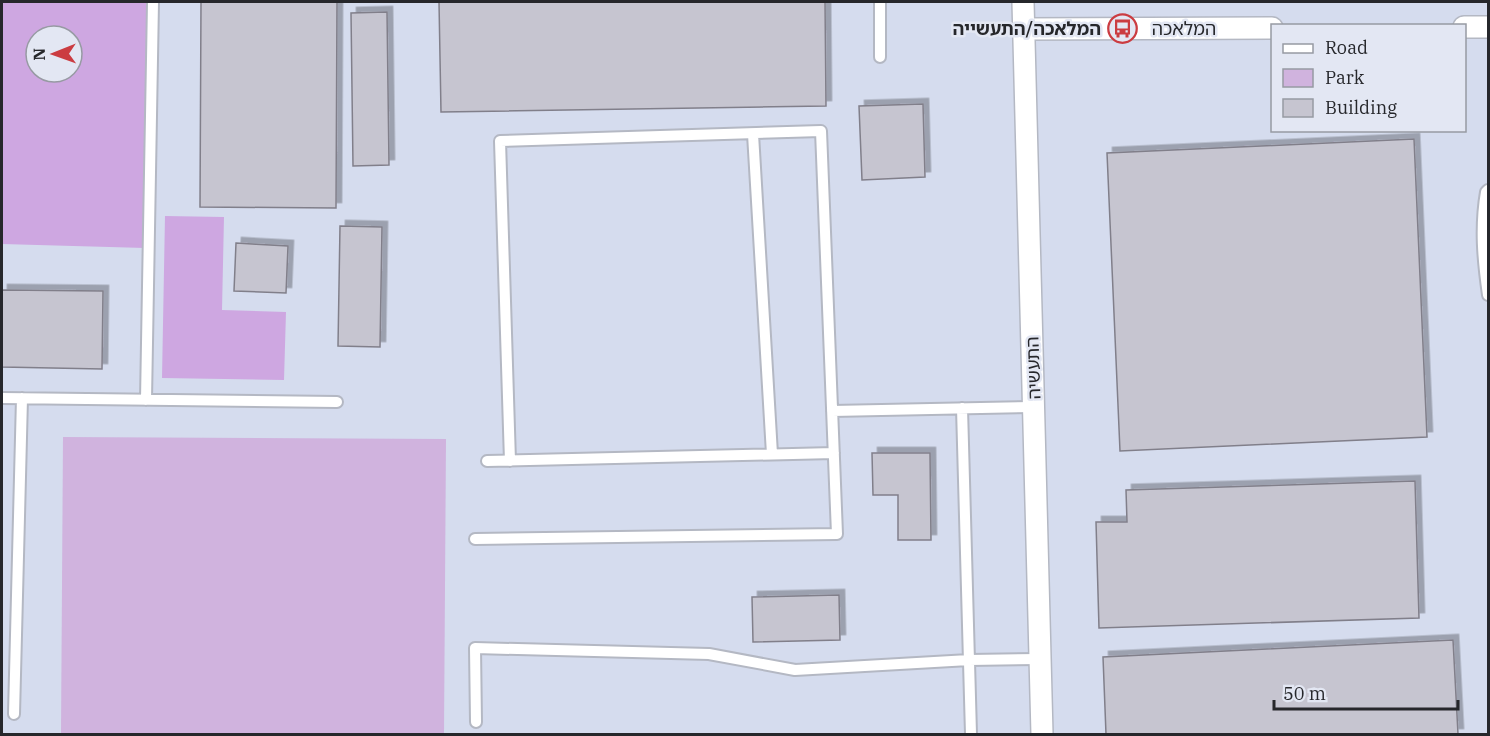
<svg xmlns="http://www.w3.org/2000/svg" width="1490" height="736" font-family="'IBM Plex Serif','Noto Sans Hebrew',serif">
  <defs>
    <filter id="shadow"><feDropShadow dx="5.5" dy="-5.5" stdDeviation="0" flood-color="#0004"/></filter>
  </defs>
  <rect width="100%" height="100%" fill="#e3e7f3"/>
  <path fill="#d5dcee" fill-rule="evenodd" d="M 2,2 L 1488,2 L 1488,734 L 2,734 ZM 1272,26 L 1464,26 L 1464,130 L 1272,130 ZM 36,36 L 72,36 L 72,72 L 36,72 Z"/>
  <path fill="#d0b3de" d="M 63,437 L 446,439 L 444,734 L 61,734 Z"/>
  <path fill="#cea7e1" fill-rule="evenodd" d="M 2,2 L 152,2 L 145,248 L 2,244 ZM 36,36 L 72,36 L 72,72 L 36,72 Z
    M 165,216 L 224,217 L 222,310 L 286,312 L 284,380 L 162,378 Z"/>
  <path fill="#c6c5d0" stroke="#817f8a" stroke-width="1.5" filter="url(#shadow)" d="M 201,2 L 337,2 L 336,208 L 200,207 Z
    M 439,2 L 825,2 L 826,106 L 441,112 Z
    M 387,12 L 389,165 L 353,166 L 351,13 Z
    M 923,104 L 925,177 L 862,180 L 859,106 Z
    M 1414,139 L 1427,437 L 1120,451 L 1107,153 Z
    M 340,226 L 382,227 L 380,347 L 338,346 Z
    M 236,243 L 288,246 L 286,293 L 234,291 Z
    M 2,290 L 103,291 L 102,369 L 2,367 Z
    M 872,453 L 930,453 L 931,540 L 898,540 L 898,495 L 873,495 Z
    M 1415,481 L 1419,618 L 1099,628 L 1096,522 L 1127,522 L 1126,490 Z
    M 839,595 L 840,640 L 753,642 L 752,597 Z
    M 1453,640 L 1458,734 L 1106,734 L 1103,657 Z"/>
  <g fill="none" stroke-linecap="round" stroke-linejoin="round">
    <defs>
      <path id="service" d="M 880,57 L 880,2
        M 753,134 L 772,454
        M 1488,190 L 1486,192 C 1480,227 1483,260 1488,295
        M 2,398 L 337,402
        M 146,400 L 153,2
        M 962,408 L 971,734
        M 832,411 L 1034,407
        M 487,461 L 834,453
        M 475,539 L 837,534 L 821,131 L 500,141 L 510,461
        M 14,714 L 22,398
        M 476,722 L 475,648 L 709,654 L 795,670 L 969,660 L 1040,659"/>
      <path id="minor" d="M 1023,2 L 1042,734
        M 1464,27 L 1488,27
        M 1024,29 L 1272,28"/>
    </defs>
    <use href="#service" stroke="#b4b8c3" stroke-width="14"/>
    <use href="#minor" stroke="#b4b8c3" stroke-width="24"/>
    <use href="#service" stroke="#fff" stroke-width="10"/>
    <use href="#minor" stroke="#fff" stroke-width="21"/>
  </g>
  <defs>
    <symbol id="bus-ring" viewBox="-11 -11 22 22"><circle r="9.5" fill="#e3e7f3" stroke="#cb3c41" stroke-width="1.5"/><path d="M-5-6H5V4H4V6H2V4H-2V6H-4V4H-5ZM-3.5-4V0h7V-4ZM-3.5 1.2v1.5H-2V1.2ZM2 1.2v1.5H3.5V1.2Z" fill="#cb3c41"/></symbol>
  </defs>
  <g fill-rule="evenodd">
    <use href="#bus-ring" x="1106" y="12" width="33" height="33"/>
  </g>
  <g text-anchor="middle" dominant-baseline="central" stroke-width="5" stroke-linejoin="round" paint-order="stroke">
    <g font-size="18" font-weight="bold" fill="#26272b" stroke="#e3e7f3" text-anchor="end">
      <text x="1101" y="28">המלאכה/התעשייה</text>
    </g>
    <g font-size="18" fill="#26272b" stroke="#e3e7f3">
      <text x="1184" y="28">המלאכה</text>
      <text transform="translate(1033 368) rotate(-92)">התעשיה</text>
    </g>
  </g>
  <rect width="1490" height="736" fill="none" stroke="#26272b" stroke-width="6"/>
  <rect x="1271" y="24" width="195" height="108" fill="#e3e7f3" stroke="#979aa3" stroke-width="1.5"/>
  <rect x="1283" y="44" width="30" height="9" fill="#ffffff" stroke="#979aa3" stroke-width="1.5"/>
  <text x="1325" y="54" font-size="18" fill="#26272b">Road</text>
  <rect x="1283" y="69" width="30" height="18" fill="#d0b3de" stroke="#979aa3" stroke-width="1.5"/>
  <text x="1325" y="84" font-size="18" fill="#26272b">Park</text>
  <rect x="1283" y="99" width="30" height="18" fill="#c6c5d0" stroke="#979aa3" stroke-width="1.5"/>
  <text x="1325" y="114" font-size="18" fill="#26272b">Building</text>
  <g transform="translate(54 54) rotate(269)"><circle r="28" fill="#e3e7f3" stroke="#979aa3" stroke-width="1.5"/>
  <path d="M0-4.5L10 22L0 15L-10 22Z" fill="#cb3c41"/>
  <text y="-9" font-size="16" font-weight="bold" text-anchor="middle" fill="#26272b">N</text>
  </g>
  <path d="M1274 700v9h184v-9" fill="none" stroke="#26272b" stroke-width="3"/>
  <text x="1283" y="700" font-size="18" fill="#26272b" stroke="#e3e7f3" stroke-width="4.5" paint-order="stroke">50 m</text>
</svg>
